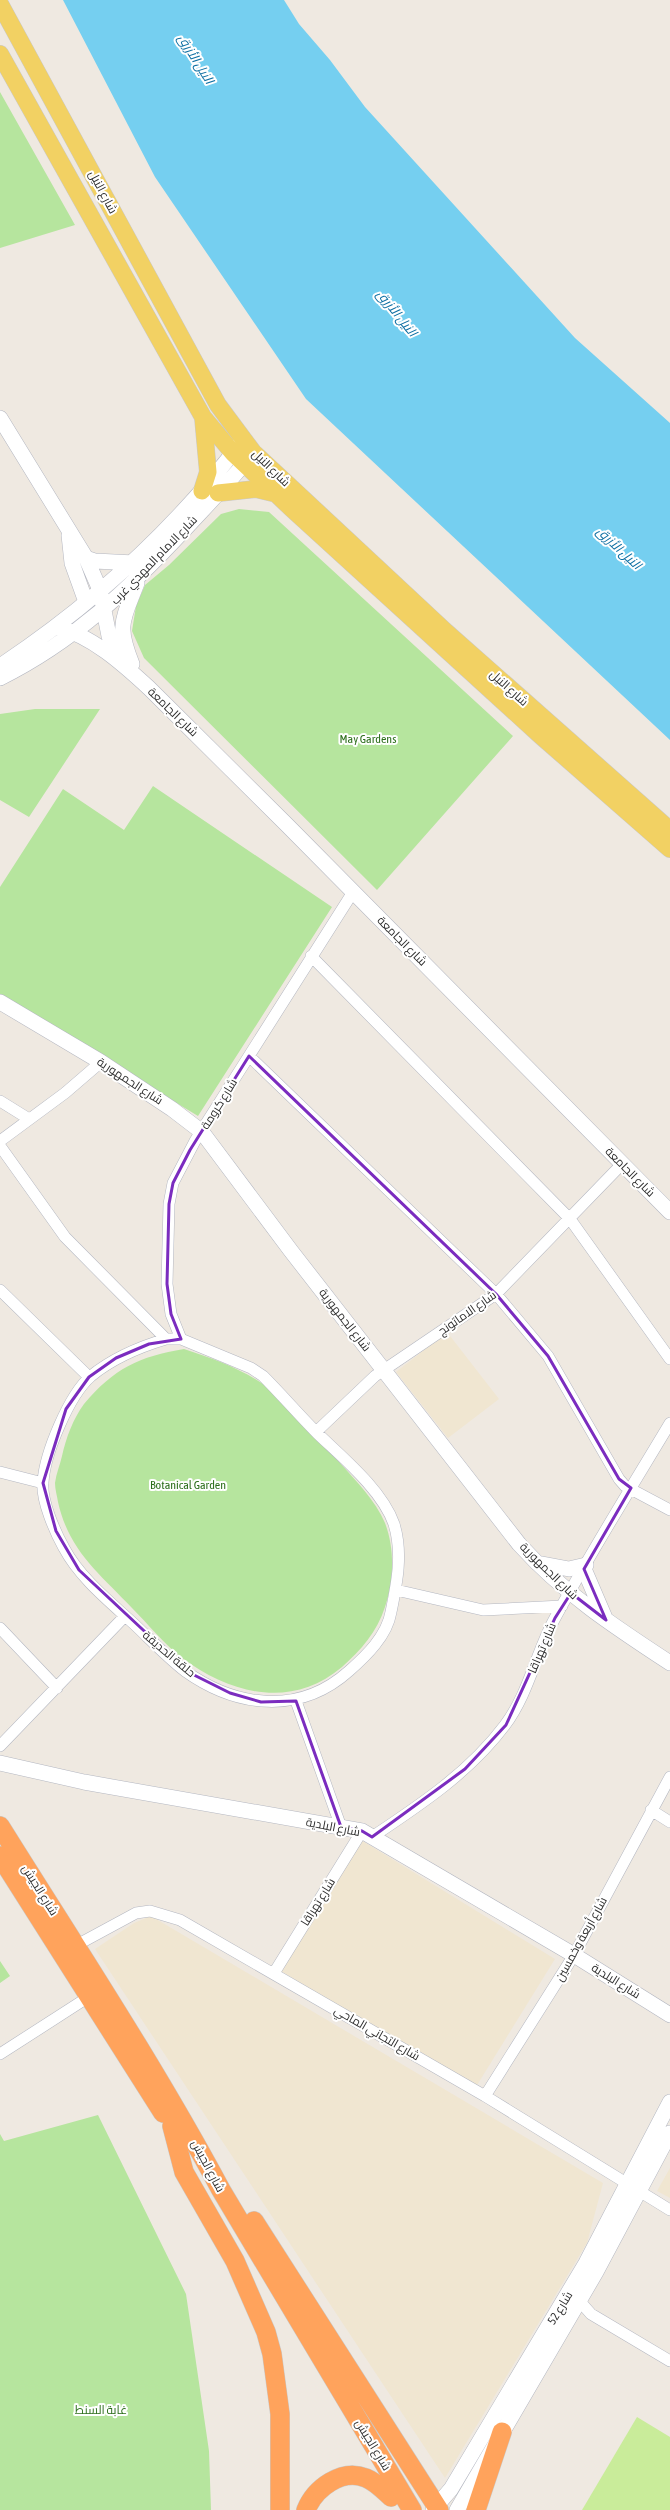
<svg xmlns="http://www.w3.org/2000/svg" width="670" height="2510" font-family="'Asap Condensed',Cairo,sans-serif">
  <rect width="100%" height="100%" fill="#efe9e1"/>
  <path fill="#f0e6d1" d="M 447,1332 L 499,1399 L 448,1438 L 396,1372 Z
    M 361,1840 L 555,1959 L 474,2090 L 281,1971 Z
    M 151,1916 L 603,2183 L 587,2243 L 445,2478 L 95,1949 L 134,1923 Z
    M 670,2168 L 670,2198 L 657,2191 Z"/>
  <path fill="#b6e59e" d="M 0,92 L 75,225 L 0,248 Z
    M 239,509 L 269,512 L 513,736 L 377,890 L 144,658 L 132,631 L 136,606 L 145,585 L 169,565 L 221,514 Z
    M 35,709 L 100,709 L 29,817 L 0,800 L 0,714 Z
    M 153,786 L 332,907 L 198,1116 L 0,996 L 0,887 L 63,789 L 124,830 Z
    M 184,1349 C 215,1359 242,1369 269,1388 C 293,1413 317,1437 340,1463 C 357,1482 375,1500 385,1523 C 395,1549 394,1581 385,1607 C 377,1632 361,1650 342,1667 C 291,1710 231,1694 182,1658 C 164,1644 148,1624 132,1608 C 99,1573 69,1551 58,1502 C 57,1496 55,1489 55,1483 C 56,1474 60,1465 62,1456 C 66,1438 73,1419 84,1404 C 113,1369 140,1356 184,1349 Z
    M 0,1961 L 10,1976 L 0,1983 Z
    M 98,2115 L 186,2294 L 209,2451 L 211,2510 L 0,2510 L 0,2134 L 4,2141 Z"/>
  <path fill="#c9ec9a" d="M 637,2417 L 670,2437 L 670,2510 L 582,2510 Z"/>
  <path fill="#75cff0" d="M 63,0 L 284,0 L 299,24 L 330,60 L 365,107 L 575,338 L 670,423 L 670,740 L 306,399 L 155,177 Z"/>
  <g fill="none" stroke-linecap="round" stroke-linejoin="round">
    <defs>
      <path id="street" d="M 311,956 L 570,1219 L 670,1359
        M 249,1056 L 496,1294 L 548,1356 L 619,1479 L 625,1486 L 670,1510
        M 0,1101 L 29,1119
        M 0,1141 L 65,1093 L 101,1062
        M 0,1146 L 65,1237 L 166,1339
        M 0,1290 L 89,1377
        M 166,1339 L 181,1339 L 251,1368 L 263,1376 C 282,1395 299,1415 318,1434 C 343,1458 382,1490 394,1524 C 403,1553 397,1583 391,1612 C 387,1636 366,1656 349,1671 C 300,1715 237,1708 185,1671 C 167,1657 151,1640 134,1624 C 109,1601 80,1578 64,1548 C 55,1532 41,1500 43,1482 C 45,1453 69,1395 91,1376 C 113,1358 139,1347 166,1339 Z
        M 181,1339 L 171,1314 L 167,1284 L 169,1204 L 173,1183 L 195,1141 L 353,892
        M 316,1432 L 375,1376 L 496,1294 L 622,1164
        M 0,1472 L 43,1483
        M 396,1590 L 483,1610 L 562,1606
        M 0,1628 L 57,1688
        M 296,1701 L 341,1827
        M 0,1746 L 125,1616
        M 651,1810 L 670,1822
        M 372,1837 C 420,1805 470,1772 505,1725 C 529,1693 536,1652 555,1618 C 591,1552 631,1488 670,1423
        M 75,1946 L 136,1913 L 150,1911 L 180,1920 L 485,2096 L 670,2210
        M 274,1973 L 362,1831
        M 0,2054 L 90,1996
        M 485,2096 L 574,1955 L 670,1777
        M 576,2297 L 591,2314 L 670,2361"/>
      <path id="secondary" d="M 0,418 L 86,558 L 100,590 L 109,636 L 114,649 L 124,662
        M 69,535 L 72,563 L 86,602
        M 86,558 L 95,561 L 134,563
        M 56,627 C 91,635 123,664 149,688 L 287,825 L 670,1212
        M 132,664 C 116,624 123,620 137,583
        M 0,666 C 92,605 173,531 240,444
        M 0,678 C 73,642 130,588 185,529 C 207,505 231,481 251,455
        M 0,1002 L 101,1062 L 172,1109 L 202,1132 L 291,1251 L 519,1544 C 563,1593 615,1627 670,1663
        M 537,1563 L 569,1569 L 586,1565
        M 584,1569 L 605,1618
        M 0,1763 L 84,1782 L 362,1831 L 574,1955 L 670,2015
        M 433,2510 L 451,2489 L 586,2263 L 670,2102
        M 457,2510 L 596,2272 L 670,2133"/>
      <path id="primary" d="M 0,4 L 218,405 L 253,452 L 444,630 L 670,830
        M 0,54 L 203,417 L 233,453 L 292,509 L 541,736 L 670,849
        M 202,491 L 208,472 L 203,417
        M 218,493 L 256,489 L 277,494"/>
      <path id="highway" d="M 0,1826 C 75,1946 154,2065 221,2190 L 412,2510
        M 0,1856 L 163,2113
        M 172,2126 L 184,2172 L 235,2261 L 266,2332 L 272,2354 L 280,2414 L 280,2510
        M 254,2221 L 439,2510
        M 306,2510 C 315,2488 342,2468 366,2478 C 376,2482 383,2490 391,2497
        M 476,2510 L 502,2432"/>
    </defs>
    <use href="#street" stroke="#b4b7c1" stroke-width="12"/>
    <use href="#secondary" stroke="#b4b7c1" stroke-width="16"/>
    <use href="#primary" stroke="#c9c9c9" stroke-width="18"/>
    <use href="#highway" stroke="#c9c9c9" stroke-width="20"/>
    <use href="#street" stroke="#fff" stroke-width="11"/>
    <use href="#secondary" stroke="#fff" stroke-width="15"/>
    <use href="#primary" stroke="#f2d163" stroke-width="17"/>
    <use href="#highway" stroke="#ffa35c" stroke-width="19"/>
  </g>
  <path fill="none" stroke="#7b2cbf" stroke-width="3" stroke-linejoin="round" d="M 249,1056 L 496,1294 L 548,1356 L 619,1479 L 631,1488 L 584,1569 L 606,1620 L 571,1593 L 555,1618 L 506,1725 L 465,1769 L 372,1837 L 362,1831 L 341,1827 L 296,1701 L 261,1702 L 230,1693 L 188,1672 L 79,1570 L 56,1531 L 43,1483 L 66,1409 L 89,1377 L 116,1358 L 149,1344 L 181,1339 L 171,1314 L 167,1284 L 169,1204 L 173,1183 L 190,1150 Z"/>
  <g text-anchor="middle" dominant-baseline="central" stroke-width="4" stroke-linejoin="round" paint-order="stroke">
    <g font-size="12" fill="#2e2e2e" stroke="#fff">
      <text transform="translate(103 192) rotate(62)">شارع النيل</text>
      <text transform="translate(271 468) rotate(44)">شارع النيل</text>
      <text transform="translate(154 560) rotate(-46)">شارع الامام المهدي غرب</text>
      <text transform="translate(509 688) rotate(42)">شارع النيل</text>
      <text transform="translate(173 712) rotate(44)">شارع الجامعة</text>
      <text transform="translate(402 941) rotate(45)">شارع الجامعة</text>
      <text transform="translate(130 1081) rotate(33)">شارع الجمهورية</text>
      <text transform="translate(219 1104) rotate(-58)">شارع كرومة</text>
      <text transform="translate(630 1172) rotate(45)">شارع الجامعة</text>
      <text transform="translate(467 1313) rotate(-35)">شارع الاماتونج</text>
      <text transform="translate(345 1320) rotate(52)">شارع الجمهورية</text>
      <text transform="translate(549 1571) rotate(44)">شارع الجمهورية</text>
      <text transform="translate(542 1648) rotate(-67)">شارع تهراقا</text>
      <text transform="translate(169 1654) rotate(40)">حلقة الحديقة</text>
      <text transform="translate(333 1827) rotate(11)">شارع البلدية</text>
      <text transform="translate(40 1890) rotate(58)">شارع الجيش</text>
      <text transform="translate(318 1902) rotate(-58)">شارع تهراقا</text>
      <text transform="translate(581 1939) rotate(-61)">شارع أربعة وخمسين</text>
      <text transform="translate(616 1981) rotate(32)">شارع البلدية</text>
      <text transform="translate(377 2033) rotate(30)">شارع التجاني الماحي</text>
      <text transform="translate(208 2166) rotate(62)">شارع الجيش</text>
      <text transform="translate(560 2308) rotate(-59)">شارع 52</text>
      <text transform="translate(373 2445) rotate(59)">شارع الجيش</text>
    </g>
    <g font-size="12" fill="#2c6e1b" stroke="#fff">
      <text x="368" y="739">May Gardens</text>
      <text x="188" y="1485">Botanical Garden</text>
      <text x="101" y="2410">غابة السنط</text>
    </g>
    <g font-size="13" font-style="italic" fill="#0d6fa3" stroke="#fff">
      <text transform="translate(196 59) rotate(58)">النيل الأزرق</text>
      <text transform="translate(397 313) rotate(51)">النيل الأزرق</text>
      <text transform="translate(619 548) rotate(43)">النيل الأزرق</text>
    </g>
  </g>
</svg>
